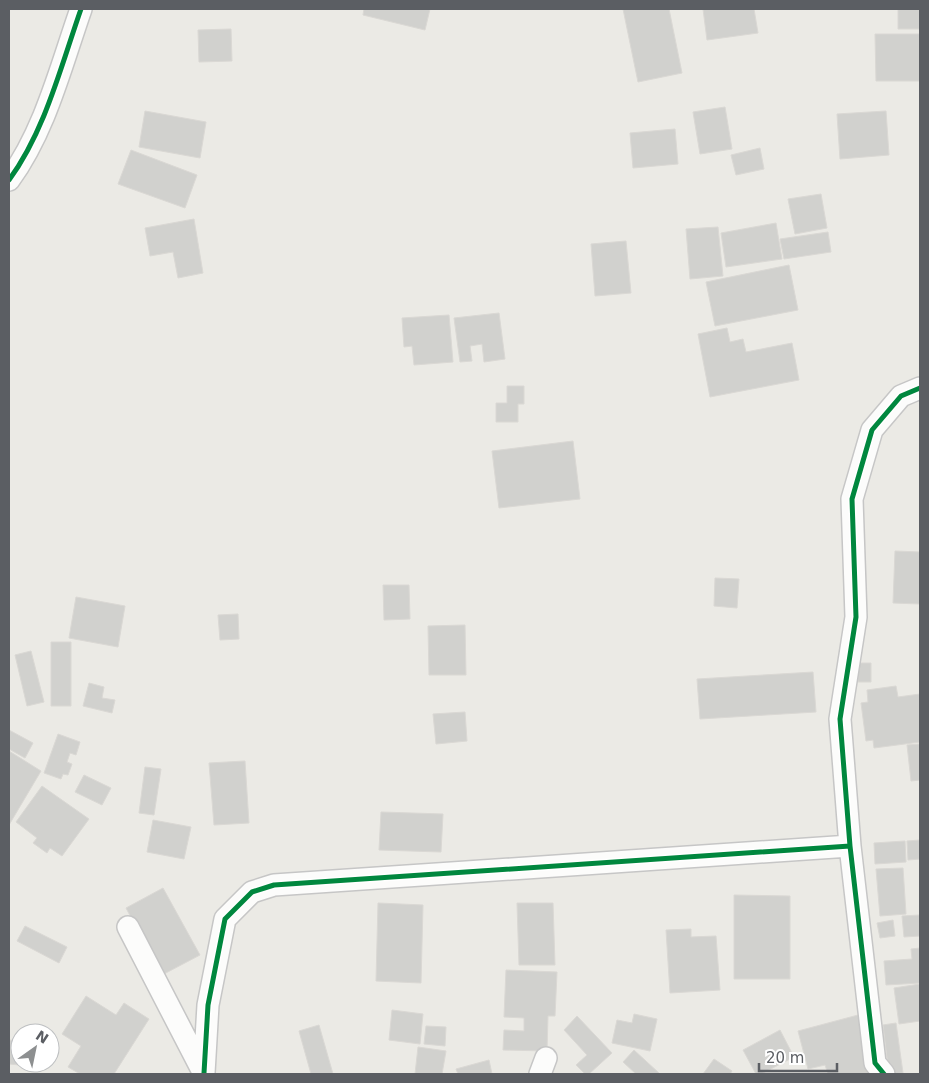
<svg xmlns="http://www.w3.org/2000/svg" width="929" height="1083" font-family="'DejaVu Sans',sans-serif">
  <rect width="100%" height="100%" fill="#ebeae5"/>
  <path fill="#d1d1ce" stroke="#dad8d4" d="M 364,9 L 430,9 L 425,30 L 363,15 Z
    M 623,9 L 669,9 L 682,73 L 638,82 Z
    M 703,9 L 754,9 L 758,33 L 707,40 Z
    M 898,9 L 920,9 L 920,29 L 898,29 Z
    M 231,29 L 232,61 L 199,62 L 198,30 Z
    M 875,34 L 920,34 L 920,81 L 876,81 Z
    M 725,107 L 732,149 L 700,154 L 693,112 Z
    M 145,111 L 206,122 L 200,158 L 139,147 Z
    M 886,111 L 889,155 L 840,159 L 837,114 Z
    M 675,129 L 678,164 L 633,168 L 630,133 Z
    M 760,148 L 764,169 L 736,175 L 731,155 Z
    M 131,150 L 197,175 L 185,208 L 118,184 Z
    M 821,194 L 827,228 L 795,234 L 788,199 Z
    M 194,219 L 203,273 L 178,278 L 173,252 L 150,256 L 145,228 Z
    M 776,223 L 782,259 L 726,267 L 721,233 Z
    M 718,227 L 723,276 L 690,279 L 686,229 Z
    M 828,232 L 831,252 L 784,259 L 780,239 Z
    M 626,241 L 631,293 L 595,296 L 591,244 Z
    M 789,265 L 798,310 L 715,326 L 706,282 Z
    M 499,313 L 505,359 L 484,362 L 482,344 L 470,346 L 472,361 L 460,362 L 454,318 Z
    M 449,315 L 453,362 L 414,365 L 412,346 L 404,347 L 402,318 Z
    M 727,328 L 730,342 L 743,339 L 746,352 L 792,343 L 799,380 L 710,397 L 698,334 Z
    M 507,386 L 524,386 L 524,404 L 518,404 L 518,422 L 496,422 L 496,403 L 507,403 Z
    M 573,441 L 580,499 L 499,508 L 492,451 Z
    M 895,551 L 920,552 L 920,604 L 893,603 Z
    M 715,578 L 739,579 L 737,608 L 714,606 Z
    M 383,585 L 409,585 L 410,619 L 384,620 Z
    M 76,597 L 125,606 L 118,647 L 69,638 Z
    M 238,614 L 239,639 L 220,640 L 218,615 Z
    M 465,625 L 466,675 L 429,675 L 428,626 Z
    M 51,642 L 71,642 L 71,706 L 51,706 Z
    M 31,651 L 44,702 L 27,706 L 15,655 Z
    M 858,663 L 871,663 L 871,682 L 858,682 Z
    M 813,672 L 816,712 L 700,719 L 697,679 Z
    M 89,683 L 104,687 L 102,698 L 115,700 L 112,713 L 83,706 Z
    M 896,686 L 898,697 L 920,694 L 920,742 L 874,748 L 873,740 L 866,741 L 861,703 L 868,702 L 867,690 Z
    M 465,712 L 467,741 L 436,744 L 433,714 Z
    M 9,730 L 33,743 L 25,758 L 9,749 Z
    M 58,734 L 80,742 L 76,755 L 70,753 L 67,762 L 72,764 L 68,775 L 63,774 L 61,779 L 44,773 Z
    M 920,744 L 920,780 L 911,781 L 907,745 Z
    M 9,751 L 41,771 L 9,825 Z
    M 245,761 L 249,823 L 214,825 L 209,763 Z
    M 145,767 L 161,769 L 154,815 L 139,813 Z
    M 84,775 L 111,788 L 102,805 L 75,792 Z
    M 42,786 L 89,819 L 62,856 L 50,848 L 47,853 L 33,843 L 37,838 L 16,822 Z
    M 381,812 L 443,814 L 441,852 L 379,850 Z
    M 153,820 L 191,827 L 184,859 L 147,852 Z
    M 920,840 L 920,859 L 908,860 L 907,841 Z
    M 905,841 L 906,862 L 875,864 L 874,843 Z
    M 903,868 L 906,914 L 880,916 L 876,869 Z
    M 163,888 L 200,955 L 162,975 L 126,908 Z
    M 734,895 L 790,896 L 790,979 L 734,979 Z
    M 378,903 L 423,905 L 421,983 L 376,981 Z
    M 517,903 L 553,903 L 555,965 L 519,965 Z
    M 920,915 L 920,936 L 904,937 L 902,916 Z
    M 893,920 L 895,936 L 880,938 L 877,923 Z
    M 25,926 L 67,947 L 59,963 L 17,941 Z
    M 691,929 L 691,937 L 716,936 L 720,990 L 670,993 L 666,930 Z
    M 920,948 L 920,983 L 886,985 L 884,961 L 912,959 L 911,949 Z
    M 506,970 L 557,972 L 555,1016 L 548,1016 L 547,1051 L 503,1050 L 504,1030 L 524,1031 L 524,1018 L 504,1017 Z
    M 920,984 L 920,1021 L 899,1024 L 894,988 Z
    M 86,996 L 116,1015 L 124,1003 L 149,1019 L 114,1074 L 80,1074 L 68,1067 L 81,1046 L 62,1034 Z
    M 392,1010 L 423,1014 L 420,1044 L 389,1040 Z
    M 634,1014 L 657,1019 L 650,1051 L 612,1043 L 617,1020 L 632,1023 Z
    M 858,1015 L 873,1074 L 828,1074 L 825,1065 L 808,1069 L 798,1031 Z
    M 577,1016 L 612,1053 L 589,1074 L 585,1074 L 576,1065 L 587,1055 L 564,1030 Z
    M 896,1023 L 903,1073 L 889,1074 L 883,1025 Z
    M 319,1025 L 333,1074 L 311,1074 L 299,1031 Z
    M 426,1026 L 446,1027 L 445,1046 L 424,1044 Z
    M 780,1030 L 794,1057 L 761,1074 L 756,1074 L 743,1050 Z
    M 9,1040 L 20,1041 L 20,1063 L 42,1063 L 41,1067 L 9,1064 Z
    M 418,1047 L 446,1051 L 442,1074 L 415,1074 Z
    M 634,1050 L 659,1073 L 658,1074 L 636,1074 L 623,1062 Z
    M 714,1059 L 732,1071 L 730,1074 L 703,1074 Z
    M 489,1060 L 492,1074 L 458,1074 L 456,1069 Z"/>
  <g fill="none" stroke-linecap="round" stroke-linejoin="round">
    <defs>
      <path id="minor" d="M 9,180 C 45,131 61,66 81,9
        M 850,846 L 840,719 L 856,617 L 852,499 L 872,430 L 901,396 L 920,388
        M 128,927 L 203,1072
        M 204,1073 L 208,1005 L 225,919 L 252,892 L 274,885 L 850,846 L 875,1063 L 884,1074
        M 540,1074 L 546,1058"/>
    </defs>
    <use href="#minor" stroke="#c6c6c6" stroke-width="24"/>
    <use href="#minor" stroke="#fcfcfb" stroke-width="21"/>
    <defs>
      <path id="cycleway" d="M 9,180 C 45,131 61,66 81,9
        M 850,846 L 840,719 L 856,617 L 852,499 L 872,430 L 901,396 L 920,388
        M 204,1073 L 208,1005 L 225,919 L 252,892 L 274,885 L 850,846 L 875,1063 L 884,1074"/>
    </defs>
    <use href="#cycleway" stroke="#fff" stroke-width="8"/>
    <use href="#cycleway" stroke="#00873e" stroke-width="5"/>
  </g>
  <rect width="929" height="1083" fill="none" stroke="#5b5e63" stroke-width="20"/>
  <g transform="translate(35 1048) rotate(33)"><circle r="24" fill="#ffffff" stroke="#bdbfc1"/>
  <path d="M0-4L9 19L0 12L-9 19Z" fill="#8d8f90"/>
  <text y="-8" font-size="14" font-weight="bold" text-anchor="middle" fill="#5b5e63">N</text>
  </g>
  <path d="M759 1063v8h78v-8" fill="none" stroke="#5b5e63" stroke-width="2.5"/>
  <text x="766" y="1063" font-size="15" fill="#5b5e63" stroke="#ffffff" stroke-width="4" paint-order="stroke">20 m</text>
</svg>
